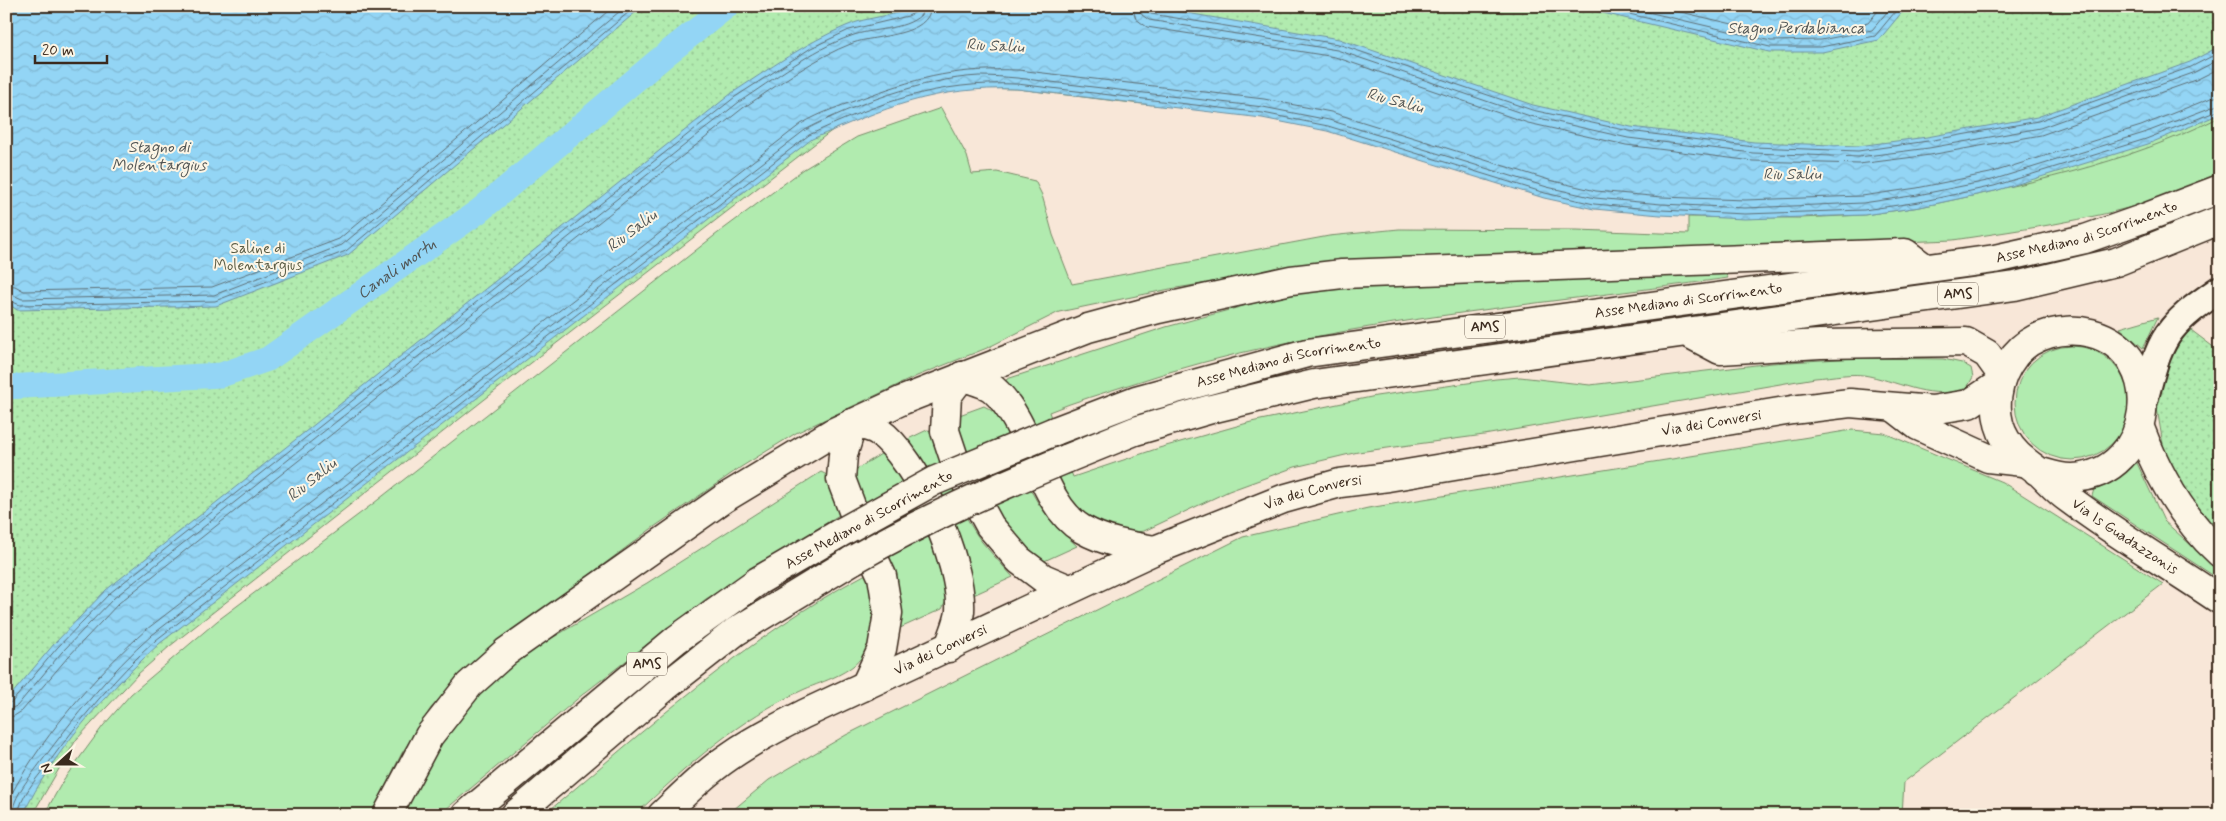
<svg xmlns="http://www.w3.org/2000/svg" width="2226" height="821" font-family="Mynerve,sans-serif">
  <defs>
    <pattern id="park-dots" width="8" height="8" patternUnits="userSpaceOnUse" patternTransform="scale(1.25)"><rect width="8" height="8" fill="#b1ebaf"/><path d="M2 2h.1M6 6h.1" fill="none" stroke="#99ca96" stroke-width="1.8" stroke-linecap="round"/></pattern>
    <pattern id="water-waves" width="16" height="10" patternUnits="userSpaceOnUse" patternTransform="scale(1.25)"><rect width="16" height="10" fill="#93d5f5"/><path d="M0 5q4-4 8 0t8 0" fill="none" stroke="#80b7d2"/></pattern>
  </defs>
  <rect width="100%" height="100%" fill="#f8e7d8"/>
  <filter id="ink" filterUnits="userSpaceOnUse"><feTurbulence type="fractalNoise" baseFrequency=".02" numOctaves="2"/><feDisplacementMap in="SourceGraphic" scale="10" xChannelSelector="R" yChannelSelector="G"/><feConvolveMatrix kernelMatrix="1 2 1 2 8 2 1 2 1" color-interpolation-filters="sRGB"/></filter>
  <g filter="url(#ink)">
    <path fill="#b1ebaf" stroke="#768a66" d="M 941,108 L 967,156 L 972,174 L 997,172 L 1035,181 L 1042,195 L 1053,235 L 1072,284 L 1329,236 L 1399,229 L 1577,230 L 1688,234 L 1688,217 L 1800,218 L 1864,215 L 1920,207 L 1995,191 L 2220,114 L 2220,174 C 2197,183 2175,194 2152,201 C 2088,221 2019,230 1953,240 L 1320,265 L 1170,289 L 1059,312 L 987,348 L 917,376 L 796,433 L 741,467 L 651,529 L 505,638 L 462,675 L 431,708 L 402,753 L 379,799 L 374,815 L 44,815 L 64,779 L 103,726 L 131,694 L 217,621 L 374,503 L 714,236 L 804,169 L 857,137 Z
      M 1725,273 L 1728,278 C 1528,307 1324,320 1131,384 C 1104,393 1075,401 1049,412 L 1073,477 L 1159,448 L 1251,422 L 1376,396 L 1496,379 L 1520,377 L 1590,385 L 1772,363 L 1856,358 L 1943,359 L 1962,363 L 1971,368 L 1973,377 L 1967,388 C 1932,401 1903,383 1869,376 C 1853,372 1832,377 1815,378 L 1484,435 L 1358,452 L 1295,467 L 1229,491 L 1144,531 L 1123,534 L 1082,521 L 1004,384 L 1007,379 L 1166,327 L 1273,298 L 1332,288 L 1487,279 Z
      M 2158,317 L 2143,348 L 2120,328 Z
      M2015 403a57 57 0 1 1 114 0a57 57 0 1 1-114 0Z
      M 984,406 C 1009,416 1020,473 1034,496 C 1044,515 1062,532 1077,546 L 1042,562 L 1004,530 L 958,449 L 954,417 Z
      M 927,430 L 934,431 C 943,467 960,513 982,542 C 992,554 1003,566 1013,577 L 969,597 L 904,441 Z
      M 1852,430 L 1884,433 L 2002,482 L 2163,584 L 1904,782 L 1902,815 L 727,815 L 769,780 L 846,735 L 1243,537 L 1368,508 Z
      M 881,454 L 886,454 L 908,487 L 940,560 L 946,601 L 942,609 L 898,629 L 847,475 Z
      M 2137,463 L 2164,521 L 2220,571 L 2220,580 L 2092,496 L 2094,489 Z
      M 821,472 L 827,475 L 839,515 L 706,599 L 582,695 L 439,815 L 400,815 L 438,746 L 485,684 L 514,660 L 647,583 Z
      M 866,574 C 875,599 878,631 863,655 C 852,673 824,681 805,689 C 738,719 687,766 635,815 L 544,815 C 646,729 747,637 866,574 Z"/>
    <path fill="url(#park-dots)" stroke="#768a66" d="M 6,6 L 2220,6 L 2220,117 C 2125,164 2021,187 1917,204 L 1309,119 L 1132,103 L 1017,89 L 980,88 L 915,95 L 856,116 L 830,132 L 531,363 L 170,646 L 138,674 L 76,740 L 32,815 L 6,815 Z
      M 2187,327 L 2220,352 L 2220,529 L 2213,526 L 2177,490 L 2164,451 L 2157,408 L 2166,361 Z"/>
    <path fill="url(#water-waves)" stroke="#70919f" d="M 6,6 L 643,6 L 348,255 L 216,306 L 17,310 L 6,302 Z
      M 917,6 L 1129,6 L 1181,12 L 1339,39 L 1533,105 L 1631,127 L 1754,142 L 1858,146 L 1927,137 L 2037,117 L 2190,62 L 2220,46 L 2220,114 L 2148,144 L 1995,191 L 1920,207 L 1864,215 L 1745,219 L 1660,215 L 1594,209 L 1544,198 L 1327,131 L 1262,118 L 1017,89 C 935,86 885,108 812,139 L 159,644 C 108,691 52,752 23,815 L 6,815 L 6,701 L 54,644 L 106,590 L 732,93 C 769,69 805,43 846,26 C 868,16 894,17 917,6 Z
      M 1573,6 L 1907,6 L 1879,40 L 1822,52 L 1769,52 Z"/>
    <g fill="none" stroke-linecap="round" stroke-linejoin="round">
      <path stroke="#5e6e74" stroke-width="1" d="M 1132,6 L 1136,19 L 1147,27 L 1335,57 L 1528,123 L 1626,145 L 1753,161 L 1859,164 L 1930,155 L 2041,135 L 2196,80 L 2220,68
        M 1140,6 L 1142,15 L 1149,20 L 1337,50 L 1530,116 L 1628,138 L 1753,153 L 1859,157 L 1929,148 L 2040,128 L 2193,73 L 2220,59
        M 1146,6 L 1147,11 L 1151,14 L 1338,44 L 1532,110 L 1629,131 L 1754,147 L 1858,151 L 1928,141 L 2038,121 L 2191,67 L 2220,52
        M 1595,6 L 1770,47 L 1821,47 L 1875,36 L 1900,6
        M 1622,6 L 1771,41 L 1821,40 L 1872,30 L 1892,6
        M 1655,6 L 1771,33 L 1820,33 L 1868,23 L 1882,6
        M 6,285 L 15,286 L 24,291 L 212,287 L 339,239 L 614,6
        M 6,292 L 22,299 L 214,295 L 342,245 L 626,6
        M 6,299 L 20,305 L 215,301 L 346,251 L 636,6
        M 6,703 L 12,702 L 57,648 L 110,593 L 735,97 L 811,48 L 849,30 L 908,16 L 916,12 L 917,6
        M 6,710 L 17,706 L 62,652 L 114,598 L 739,102 C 774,79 811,50 851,36 C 872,28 904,31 921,15 L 924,6
        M 6,717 L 14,716 L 22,711 L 68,657 L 119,603 L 743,108 C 778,85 814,58 853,43 C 875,35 930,37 931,6
        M 6,805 C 35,744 96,674 147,629 L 801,124 C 821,112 846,104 868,96 C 923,76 959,68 1018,70 L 1264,99 L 1331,112 L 1549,180 L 1596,191 L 1662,197 L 1745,200 L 1862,196 L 1917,188 L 1990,173 L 2141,126 L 2211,98 L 2220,96
        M 12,815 C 13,796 30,777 41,762 C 75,716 109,673 152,635 L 805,130 C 855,104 922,79 979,76 C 992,76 1005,77 1017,78 L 1263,107 L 1329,120 L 1547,187 L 1595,198 L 1661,204 L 1745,208 L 1863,203 L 1918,195 L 1992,180 L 2144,133 L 2220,104
        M 18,815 C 20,797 36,779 47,765 C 80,720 114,678 156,640 L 809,135 C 880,102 938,81 1017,84 L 1263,113 L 1328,126 L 1545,193 L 1594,204 L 1661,210 L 1745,214 L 1864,210 L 1919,202 L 1994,186 L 2146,139 L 2220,110"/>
      <path stroke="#93d5f5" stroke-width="25" id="s1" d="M 6,387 L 221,375 L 268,359 L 479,211 L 665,55 L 727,6"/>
      <defs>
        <path id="minor" d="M 2144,401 C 2151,377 2156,348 2172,329 C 2185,313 2203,301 2220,289"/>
        <g id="tertiary">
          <path d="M 1896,409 L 1918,426 L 1988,458 L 2023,462"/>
          <path d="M 2140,428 C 2158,475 2182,519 2220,553"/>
          <path id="s2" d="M 2037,471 C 2049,474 2061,479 2073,478 C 2155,474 2169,353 2091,333 C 2064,326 2032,334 2015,355 C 1996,379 1990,413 2006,440 C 2014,454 2025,461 2038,471 C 2048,480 2057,491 2069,499 C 2117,535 2170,566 2220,600"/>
          <path id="s3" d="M 662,815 C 684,794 705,773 730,756 C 753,740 778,727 804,714 L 1155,550 L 1283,499 L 1340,483 L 1388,477 L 1792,410 L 1850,403 L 1932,410 L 1969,404 L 2000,383"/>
        </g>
        <g id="trunk">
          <path d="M 1688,333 L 1720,350 L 1820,344 L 1966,342 L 1987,354 L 2002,375"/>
          <path d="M 962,376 C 971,380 986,383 993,389 C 1033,424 1039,504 1082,529 C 1105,542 1129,546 1155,550"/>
          <path d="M 962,376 L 947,396 L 945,431 L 956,464 L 990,526 L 1019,560 L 1043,578 L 1069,589"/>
          <path d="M 853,423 L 843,455 L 841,479 L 858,524 L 882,576 L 888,613 L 882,649 L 865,686"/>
          <path d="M 853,423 C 860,425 872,427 878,431 C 917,458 963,563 960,611 C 959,623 952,636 949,648"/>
          <path id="s4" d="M 1055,431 L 1136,400 L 1307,353 L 1995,259 L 2085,239 L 2139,220 L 2220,189"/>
          <path d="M 1066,459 L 1135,431 L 1211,409 L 1314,384 L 2015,286 L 2116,262 L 2220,220"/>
          <path d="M 387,815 L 429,736 L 469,685 L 506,652 L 723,499 L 832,433 L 903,400 L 1088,328 L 1158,309 L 1291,280 L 1342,274 L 1905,253 L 1925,268"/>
          <path d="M 466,815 L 677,639 L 758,581 L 840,533"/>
          <path d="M 515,815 L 665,687 L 735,632 L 853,560"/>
        </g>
      </defs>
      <use href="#minor" stroke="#3b2a1e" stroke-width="30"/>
      <use href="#tertiary" stroke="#3b2a1e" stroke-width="31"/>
      <use href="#trunk" stroke="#3b2a1e" stroke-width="31"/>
      <use href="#minor" stroke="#fcf5e5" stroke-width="26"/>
      <use href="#tertiary" stroke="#fcf5e5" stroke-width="28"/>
      <use href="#trunk" stroke="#fcf5e5" stroke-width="28"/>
      <defs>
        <path id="trunk-bridge" d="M 840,533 L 934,481 L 1055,431
          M 853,560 C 923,520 991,490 1066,459"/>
      </defs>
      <use href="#trunk-bridge" stroke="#3b2a1e" stroke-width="31" stroke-linecap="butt"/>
      <use href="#trunk-bridge" stroke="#fcf5e5" stroke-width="28"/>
    </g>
  </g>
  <g text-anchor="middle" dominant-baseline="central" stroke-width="4" stroke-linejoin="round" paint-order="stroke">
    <g fill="#fcf5e5" stroke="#75675a" stroke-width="1">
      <rect x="1938" y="282.5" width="40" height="23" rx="4"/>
      <rect x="1465" y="315.5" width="40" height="23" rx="4"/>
      <rect x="627" y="652.5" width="40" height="23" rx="4"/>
    </g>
    <g font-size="14" font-weight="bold" fill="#3b2a1e">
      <text x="1958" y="294">AMS</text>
      <text x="1485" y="327">AMS</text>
      <text x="647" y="664">AMS</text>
    </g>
    <g font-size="15" fill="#3b2a1e" stroke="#fcf5e5">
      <text stroke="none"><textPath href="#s4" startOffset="1054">Asse Mediano di Scorrimento</textPath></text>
      <text stroke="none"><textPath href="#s4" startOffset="649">Asse Mediano di Scorrimento</textPath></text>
      <text stroke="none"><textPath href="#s4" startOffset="244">Asse Mediano di Scorrimento</textPath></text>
      <text stroke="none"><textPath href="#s3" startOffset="1136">Via dei Conversi</textPath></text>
      <text stroke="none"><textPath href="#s3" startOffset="731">Via dei Conversi</textPath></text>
      <text transform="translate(869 520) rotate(-29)">Asse Mediano di Scorrimento</text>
      <text stroke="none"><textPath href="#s2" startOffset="572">Via Is Guadazzonis</textPath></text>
      <text stroke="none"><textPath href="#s3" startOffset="326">Via dei Conversi</textPath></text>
    </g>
    <g font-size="15" fill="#585a42" stroke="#fcf5e5">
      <text x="258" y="249">Saline di<tspan x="258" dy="17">Molentargius</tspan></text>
    </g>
    <g font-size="16" font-style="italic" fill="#515554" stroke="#fcf5e5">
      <text x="1796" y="28">Stagno Perdabianca</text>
      <text transform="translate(995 46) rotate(3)">Riu Saliu</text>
      <text transform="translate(1395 101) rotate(15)">Riu Saliu</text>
      <text x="159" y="147">Stagno di<tspan x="159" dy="18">Molentargius</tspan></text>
      <text x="1792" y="174">Riu Saliu</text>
      <text transform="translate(632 231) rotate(-37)">Riu Saliu</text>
      <text stroke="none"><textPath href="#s1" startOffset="422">Canali mortu</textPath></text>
      <text transform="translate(312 480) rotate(-39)">Riu Saliu</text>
    </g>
  </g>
  <rect width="2226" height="821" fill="none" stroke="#fcf5e5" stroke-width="25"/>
  <rect x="12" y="12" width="2201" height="796" fill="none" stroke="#3b2a1e" stroke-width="2" filter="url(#ink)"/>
  <g transform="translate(58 764) rotate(249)" stroke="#fcf5e5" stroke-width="4" paint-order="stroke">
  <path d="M0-4L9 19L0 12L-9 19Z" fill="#3b2a1e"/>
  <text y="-8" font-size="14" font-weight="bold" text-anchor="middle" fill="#3b2a1e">N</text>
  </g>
  <path d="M35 55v8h72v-8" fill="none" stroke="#3b2a1e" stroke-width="2.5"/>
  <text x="42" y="55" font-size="15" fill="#3b2a1e" stroke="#fcf5e5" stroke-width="4" paint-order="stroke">20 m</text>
</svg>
